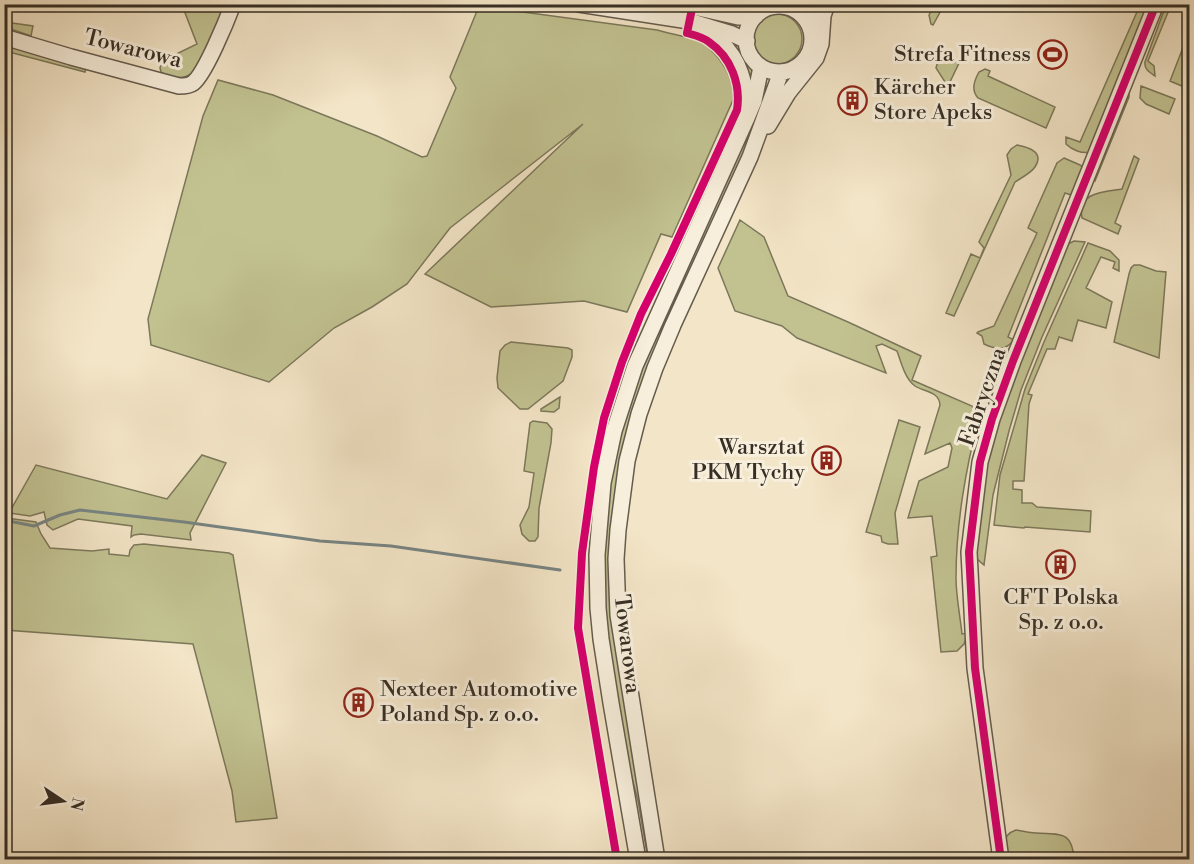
<svg xmlns="http://www.w3.org/2000/svg" width="1194" height="864" font-family="'Libre Bodoni',serif">
  <rect width="100%" height="100%" fill="#f3e5c7"/>
  <filter id="stains"><feTurbulence type="fractalNoise" baseFrequency=".00333" numOctaves="4"/><feColorMatrix values="0 0 0 0 .2 0 0 0 0 .09 0 0 0 0 .02 0 0 0 .5 -.17"/></filter>
  <radialGradient id="worn" r=".72"><stop offset=".6" stop-color="#630" stop-opacity="0"/><stop offset="1" stop-color="#630" stop-opacity=".3"/></radialGradient>
  <path fill="#c2c291" stroke="#7c785b" stroke-width="1.5" d="M 182,5 L 228,5 C 220,22 212,40 203,57 C 200,62 197,69 192,73 C 183,80 170,78 161,72 L 160,68 L 162,61 L 197,44 Z
    M 934,5 L 944,5 L 933,25 L 931,24 L 929,15 Z
    M 1140,5 L 1149,5 L 1090,152 C 1082,154 1072,150 1066,144 L 1066,137 L 1080,142 Z
    M 1166,5 L 1171,5 L 1148,61 L 1154,66 L 1155,76 C 1149,72 1144,69 1145,62 Z
    M 479,6 L 657,30 C 670,34 692,37 704,43 C 707,45 711,50 714,53 C 726,66 734,82 733,100 L 672,237 L 661,234 L 627,312 L 584,301 L 491,307 L 425,274 L 583,124 L 450,228 L 407,284 L 372,307 L 334,328 L 269,382 L 151,345 L 148,319 L 203,116 L 218,80 L 273,95 L 377,136 L 422,157 L 427,156 L 456,88 L 450,77 Z
    M752 39a25 25 0 1 1 50 0a25 25 0 1 1-50 0Z
    M 5,22 L 33,26 L 31,36 L 5,27 Z
    M 1189,32 L 1189,89 L 1170,81 Z
    M 723,36 L 739,42 C 744,54 753,67 755,81 L 749,77 Z
    M 4,42 L 86,67 L 85,72 L 5,51 Z
    M 940,54 L 959,63 L 949,84 L 945,82 L 936,68 Z
    M 985,69 L 990,71 L 988,76 L 1055,107 L 1046,128 L 978,98 C 971,90 974,81 979,72 Z
    M 1141,86 L 1175,99 L 1169,114 L 1146,104 L 1140,98 Z
    M 762,90 L 769,95 L 644,378 L 610,587 L 652,859 L 648,859 L 638,801 L 629,767 L 606,631 L 603,586 L 605,524 L 613,464 L 622,423 L 637,376 Z
    M 1128,92 L 1129,94 L 1129,97 L 1095,181 L 1093,178 Z
    M 1017,145 C 1028,147 1045,152 1035,167 C 1031,173 1021,178 1015,182 L 954,316 L 946,313 L 971,254 L 980,258 L 984,248 L 979,242 L 1011,175 L 1007,155 L 1011,149 Z
    M 1134,156 L 1139,159 L 1115,223 L 1121,226 L 1118,234 L 1082,218 C 1077,192 1103,192 1122,189 Z
    M 1064,158 L 1080,165 L 1084,168 L 1074,196 L 1065,193 L 1008,337 L 1014,340 C 1005,351 997,350 984,344 L 982,336 L 977,333 L 978,332 L 994,326 L 1037,233 L 1028,228 L 1057,163 Z
    M 740,220 L 764,237 L 788,296 L 848,322 L 921,356 L 912,380 L 972,406 L 979,416 C 966,469 956,522 956,578 C 956,596 960,615 962,634 L 968,633 L 964,644 L 957,651 L 941,652 L 931,557 L 937,556 L 932,516 L 908,518 L 919,481 L 948,467 L 952,448 L 950,443 L 925,454 L 940,405 C 939,391 924,392 915,386 C 905,379 901,362 897,351 L 882,344 L 876,346 L 886,373 L 797,338 L 782,326 L 735,311 L 718,268 Z
    M 1074,241 L 1085,242 L 1042,337 L 1021,390 L 1009,431 L 993,495 L 984,565 L 977,559 L 975,554 L 985,466 L 1000,410 L 1066,245 Z
    M 1088,243 L 1110,251 L 1119,260 L 1119,271 L 1113,268 L 1115,262 L 1101,257 L 1086,288 L 1112,302 L 1106,328 L 1078,320 L 1072,341 L 1059,337 L 1055,349 L 1047,349 L 1028,394 L 1032,395 L 1029,404 L 1024,481 L 1013,481 L 1013,489 L 1022,490 L 1022,503 L 1032,503 L 1037,507 L 1091,511 L 1090,532 L 1025,527 L 1024,528 L 994,525 L 1000,475 L 1025,389 L 1044,342 Z
    M 1134,265 L 1140,265 L 1156,271 L 1166,272 L 1159,358 L 1114,342 L 1129,274 L 1131,268 Z
    M 511,342 L 568,348 L 572,350 L 572,357 L 563,381 L 528,409 L 520,409 L 498,388 L 497,378 L 500,351 L 505,345 Z
    M 560,397 L 559,408 L 554,412 L 541,411 L 541,409 Z
    M 899,420 L 920,427 L 895,513 L 898,544 L 888,544 L 882,542 L 881,536 L 866,532 Z
    M 533,421 L 547,423 L 552,429 L 551,443 L 539,508 L 538,537 L 535,541 L 529,541 L 522,534 L 520,525 L 529,507 L 534,473 L 524,471 L 530,423 Z
    M 202,455 L 226,463 L 190,533 L 191,540 L 141,534 L 134,535 L 131,537 L 132,526 L 78,519 L 53,530 L 47,525 L 44,512 L 30,516 L 9,513 L 36,465 L 167,499 Z
    M 6,518 L 36,522 L 41,534 L 50,548 L 92,551 L 109,549 L 109,554 L 129,556 L 130,550 L 134,545 L 144,544 L 229,553 L 233,555 L 277,818 L 236,822 L 232,791 L 193,644 L 5,630 L 4,522 Z
    M 1016,830 C 1023,831 1029,833 1036,833 C 1060,835 1072,830 1074,859 L 1014,859 C 1001,852 1001,835 1016,830 Z"/>
  <g fill="none" stroke-linecap="round" stroke-linejoin="round">
    <path stroke="#778482" stroke-width="3" d="M 4,520 L 34,526 L 60,515 L 80,510 L 184,522 L 320,541 L 391,546 L 560,570"/>
    <defs>
      <path id="minor" d="M 579,4 L 689,21 L 732,34 L 747,41
        M 681,4 L 738,17 L 756,16
        M746 39a33 33 0 1 1 66 0a33 33 0 1 1-66 0Z
        M 808,23 L 809,14 L 812,4
        M 704,30 C 709,33 716,36 720,41 C 739,59 748,85 744,110
        M 4,37 L 71,57 L 179,86 C 183,86 189,86 193,83 C 205,74 227,20 233,4
        M 768,126 L 788,93 L 816,58 L 821,44 L 823,16 L 827,4
        M 638,860 L 611,703 L 601,639 L 598,608 L 597,555 L 603,483 L 614,431 L 635,366 L 746,120 L 754,101 L 761,67
        M 657,860 L 618,615 L 616,559 L 618,530 L 627,461 L 639,414 L 655,368 L 673,325 L 750,157 L 781,72
        M 1001,860 L 975,668 L 969,552 L 980,462 L 992,419 L 1013,361 L 1156,4"/>
    </defs>
    <use href="#minor" stroke="#665c4e" stroke-width="18"/>
    <use href="#minor" stroke="#f7eedb" stroke-width="15"/>
    <defs>
      <path id="cycleway" d="M 617,860 L 578,628 L 582,553 L 594,467 L 604,418 L 622,362 L 641,314 L 671,254 L 737,110 C 741,84 731,57 709,42 C 703,37 694,35 687,33 L 693,4
        M 1001,860 L 975,668 L 969,552 L 980,462 L 992,419 L 1013,361 L 1156,4"/>
    </defs>
    <use href="#cycleway" stroke="#f7eedb" stroke-width="11"/>
    <use href="#cycleway" stroke="#d6006c" stroke-width="8"/>
  </g>
  <defs>
    <symbol id="stadium-ring" viewBox="-11 -11 22 22"><circle r="9.5" fill="#f7eedb" stroke="#8f2418" stroke-width="1.5"/><path d="M0-5a6.5 5 0 1 0 0 10a6.5 5 0 1 0 0-10ZM-3.5-1.8h7v3.6h-7Z" fill="#8f2418"/></symbol>
    <symbol id="building-ring" viewBox="-11 -11 22 22"><circle r="9.5" fill="#f7eedb" stroke="#8f2418" stroke-width="1.5"/><path d="M-4-6H4V6H1V3H-1V6H-4ZM-2.5-4.3h1.7v1.8h-1.7ZM.8-4.3h1.7v1.8H.8ZM-2.5-1h1.7V.8h-1.7ZM.8-1h1.7V.8H.8Z" fill="#8f2418"/></symbol>
  </defs>
  <g fill-rule="evenodd">
    <use href="#stadium-ring" x="1036" y="38" width="33" height="33"/>
    <use href="#building-ring" x="836" y="84" width="33" height="33"/>
    <use href="#building-ring" x="810" y="444" width="33" height="33"/>
    <use href="#building-ring" x="1044" y="548" width="33" height="33"/>
    <use href="#building-ring" x="342" y="686" width="33" height="33"/>
  </g>
  <g text-anchor="middle" dominant-baseline="central" stroke-width="6" stroke-linejoin="round" paint-order="stroke">
    <g font-size="22" fill="#372f25" stroke="#f7eedb">
      <text transform="translate(133 49) rotate(14)">Towarowa</text>
      <text transform="translate(983 397) rotate(-71)">Fabryczna</text>
      <text transform="translate(627 644) rotate(83)">Towarowa</text>
    </g>
    <g font-size="22" fill="#372f25" stroke="#f7eedb" text-anchor="end">
      <text x="1031" y="54">Strefa Fitness</text>
      <text x="874" y="87" text-anchor="start">Kärcher<tspan x="874" dy="25">Store Apeks</tspan></text>
      <text x="805" y="447">Warsztat<tspan x="805" dy="25">PKM Tychy</tspan></text>
      <text x="1061" y="597" text-anchor="middle">CFT Polska<tspan x="1061" dy="25">Sp. z o.o.</tspan></text>
      <text x="380" y="689" text-anchor="start">Nexteer Automotive<tspan x="380" dy="25">Poland Sp. z o.o.</tspan></text>
    </g>
  </g>
  <rect width="1194" height="864" fill="none" stroke="#f3e5c7" stroke-width="24"/>
  <rect x="6" y="6" width="1182" height="852" fill="none" stroke="#372f25" stroke-width="3"/>
  <rect x="12" y="12" width="1170" height="840" fill="none" stroke="#372f25" stroke-width="1.5"/>
  <g transform="translate(63 801) rotate(103)" stroke="#f7eedb" stroke-width="4.5" paint-order="stroke">
  <path d="M0-4.5L10 22L0 15L-10 22Z" fill="#372f25"/>
  <text y="-9" font-size="16" font-weight="bold" text-anchor="middle" fill="#372f25">N</text>
  </g>
  <rect width="100%" height="100%" filter="url(#stains)"/>
  <rect width="100%" height="100%" fill="url(#worn)"/>
</svg>
